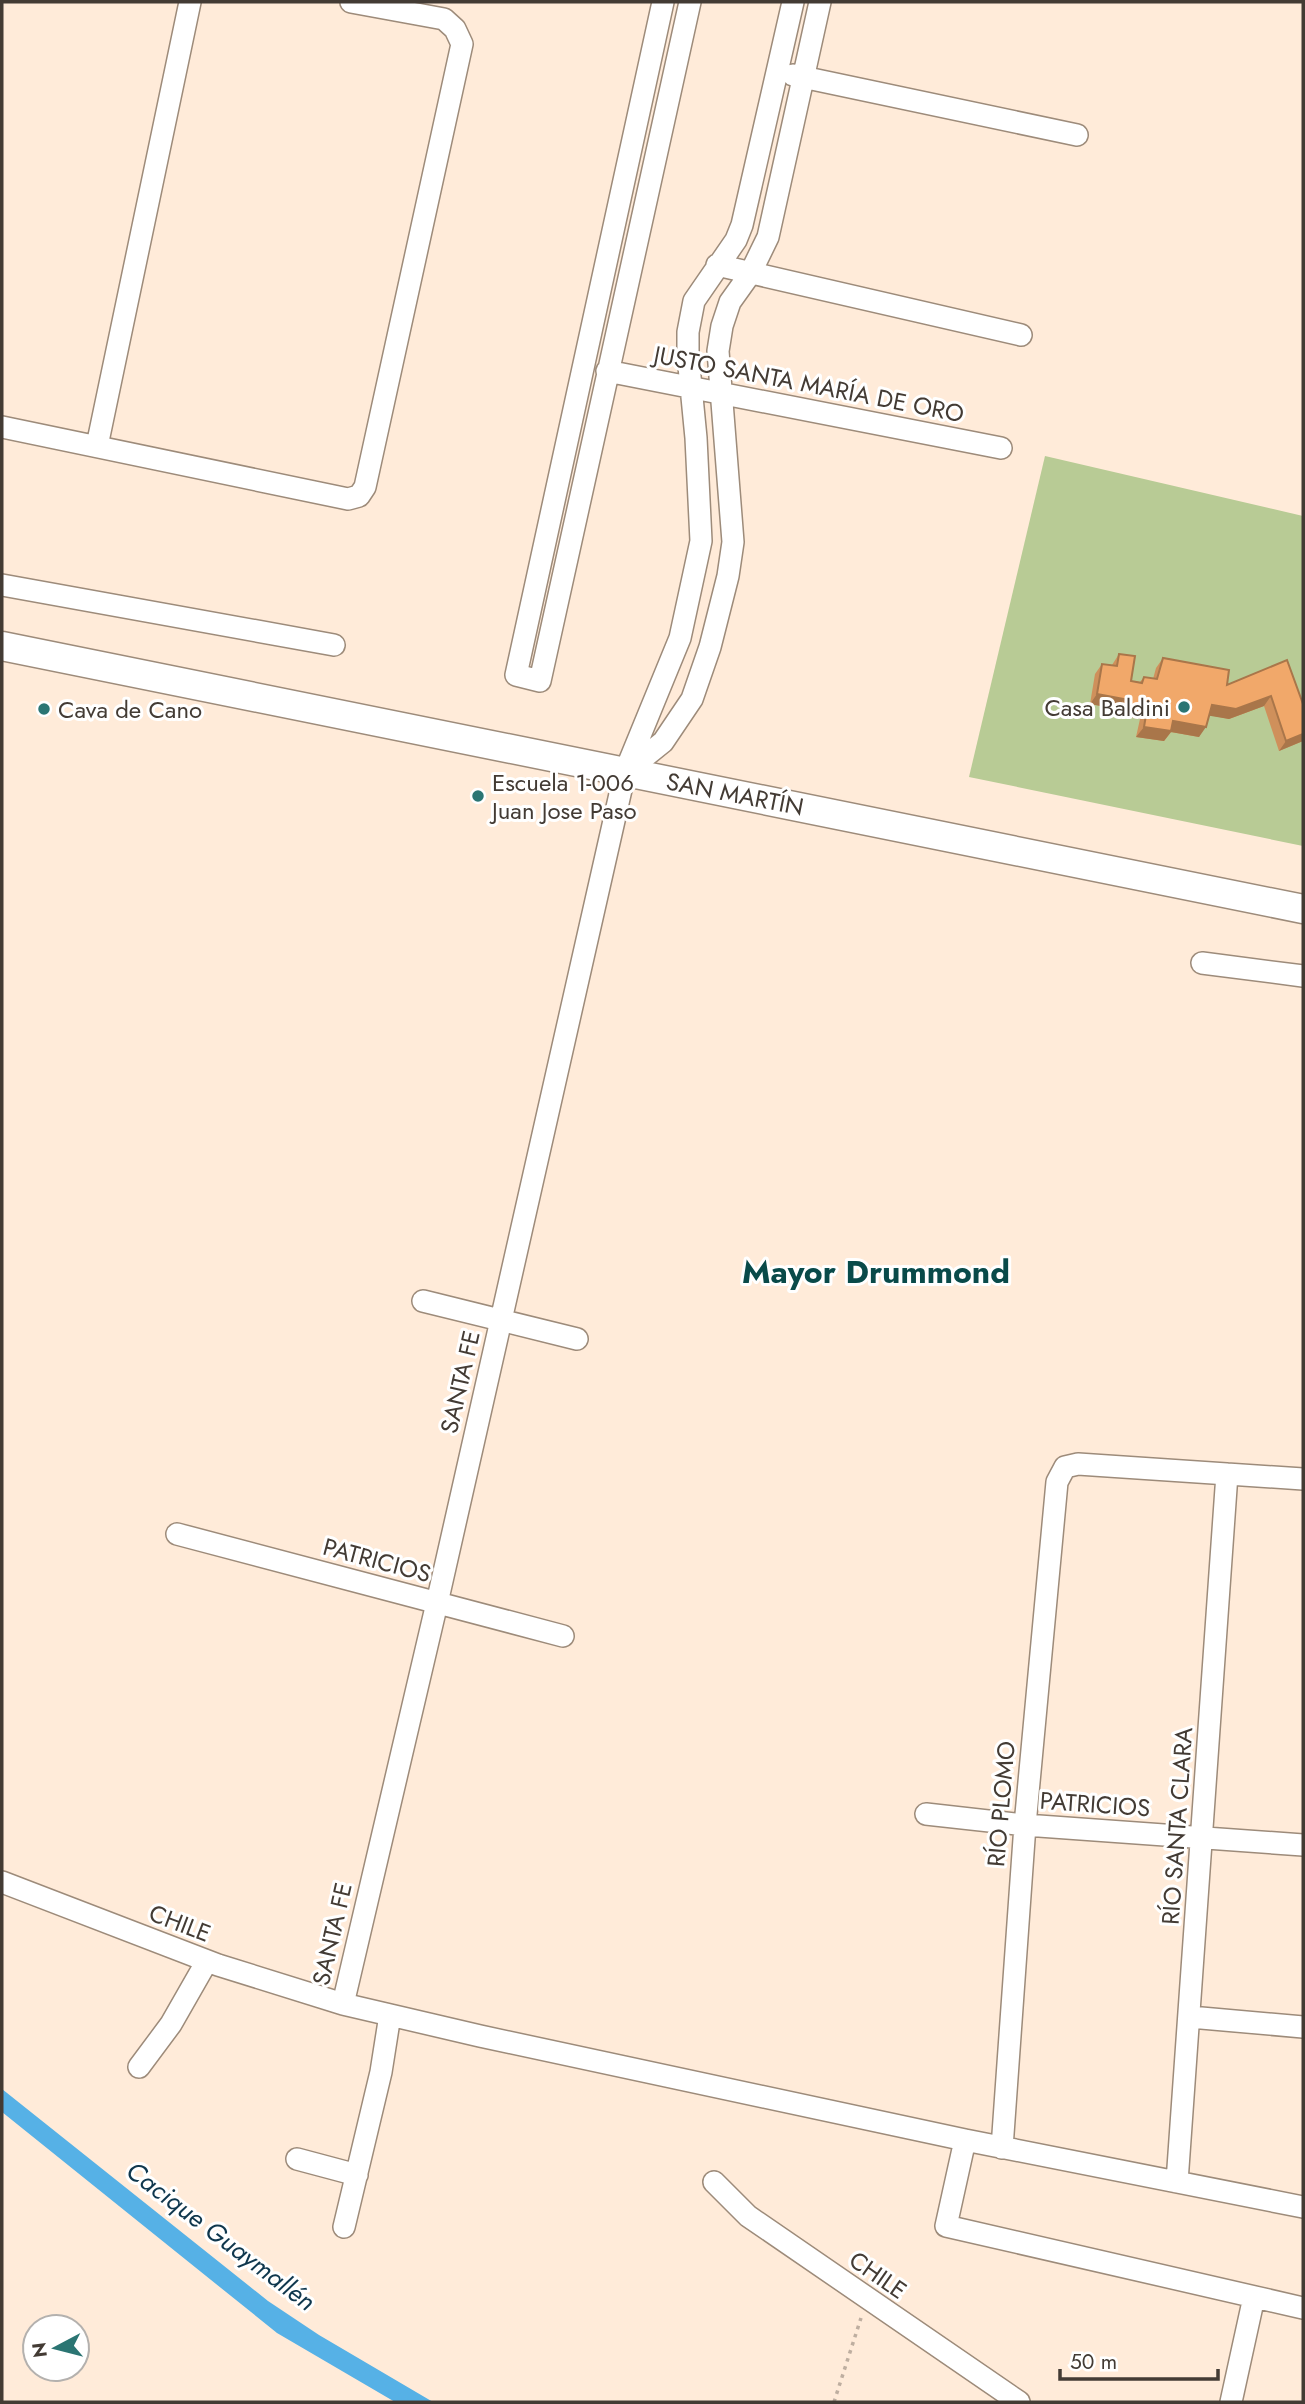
<svg xmlns="http://www.w3.org/2000/svg" width="1305" height="2404" font-family="Jost,sans-serif">
  <rect width="100%" height="100%" fill="#ffebd9"/>
  <path fill="#b8cb95" d="M 1045,456 L 1303,516 L 1303,846 L 969,777 Z"/>
  <path fill="#56b1e6" d="M 2,2089 L 268,2301 L 319,2335 L 433,2402 L 395,2402 L 277,2333 L 2,2112 Z"/>
  <g fill="none" stroke-linecap="round" stroke-linejoin="round">
    <defs>
      <path id="minor" d="M 663,2 L 516,675 L 540,681 L 690,2
        M 793,75 L 1077,135
        M 717,265 L 1021,335
        M 607,371 L 1001,448
        M 2,427 L 348,499 L 359,496 L 365,487 L 462,44 L 455,29 L 444,19 L 351,2
        M 97,446 L 190,2
        M 2,585 L 334,645
        M 627,771 L 663,742 L 692,699 L 710,647 L 728,576 L 733,542 L 718,351 L 722,326 L 730,302 L 750,274 L 768,237 L 820,2
        M 1202,963 L 1303,976
        M 423,1301 L 577,1339
        M 177,1534 L 563,1636
        M 926,1814 L 1025,1825 L 1303,1845
        M 2,1882 L 218,1965 L 343,2004 L 480,2036 L 965,2140 L 1303,2207
        M 343,2004 L 437,1603 L 625,772 L 680,638 L 701,541 L 696,438 L 688,356 L 688,332 L 694,301 L 736,240 L 742,225 L 793,2
        M 1190,2017 L 1303,2027
        M 139,2067 L 171,2024 L 207,1961
        M 965,2140 L 946,2226 L 1303,2308
        M 1002,2148 L 1025,1825 L 1057,1482 L 1065,1467 L 1078,1464 L 1303,1479
        M 297,2159 L 357,2175
        M 714,2182 L 748,2216 L 1019,2402
        M 1177,2182 L 1227,1474
        M 344,2227 L 381,2072 L 390,2015
        M 1231,2402 L 1254,2297"/>
      <path id="major" d="M 2,646 L 1303,909"/>
    </defs>
    <use href="#minor" stroke="#9d8b7a" stroke-width="24"/>
    <use href="#major" stroke="#9d8b7a" stroke-width="31"/>
    <path stroke="#beaea0" stroke-width="3.5" stroke-dasharray="3.5 5" stroke-linecap="butt" d="M 834,2402 L 861,2318"/>
    <use href="#minor" stroke="#fff" stroke-width="21"/>
    <use href="#major" stroke="#fff" stroke-width="28"/>
  </g>
  <path fill="#cf905b" d="M 1119,654 L 1131,681 L 1140,682 L 1144,677 L 1153,679 L 1156,668 L 1163,658 L 1227,685 L 1287,660 L 1303,741 L 1279,751 L 1264,706 L 1229,719 L 1209,715 L 1199,737 L 1171,732 L 1164,741 L 1136,737 L 1140,719 L 1116,715 L 1117,709 L 1090,704 L 1095,674 L 1102,664 L 1112,665 Z"/>
  <path fill="#a9764a" d="M 1097,694 L 1124,699 L 1117,709 L 1090,704 Z
    M 1271,696 L 1264,706 L 1229,719 L 1205,715 L 1212,705 Z
    M 1123,705 L 1147,709 L 1140,719 L 1116,715 Z
    M 1173,721 L 1206,727 L 1199,737 L 1171,732 L 1164,741 L 1136,737 L 1144,727 Z
    M 1303,734 L 1303,741 L 1279,751 L 1286,741 Z"/>
  <path fill="#f1a86a" stroke="#a9764a" stroke-width="2" d="M 1119,654 L 1135,656 L 1131,681 L 1142,683 L 1144,677 L 1157,679 L 1163,658 L 1229,670 L 1227,685 L 1287,660 L 1303,704 L 1303,734 L 1286,741 L 1271,696 L 1236,709 L 1212,705 L 1206,727 L 1173,721 L 1171,731 L 1144,727 L 1147,709 L 1123,705 L 1124,699 L 1097,694 L 1102,664 L 1117,666 Z"/>
  <g fill="#2b7573" stroke="#fff" stroke-width="2.5">
    <circle cx="1184" cy="707" r="7"/>
    <circle cx="44" cy="709" r="7"/>
    <circle cx="478" cy="796" r="7"/>
  </g>
  <g text-anchor="middle" dominant-baseline="central" stroke-width="6" stroke-linejoin="round" paint-order="stroke">
    <g font-size="24" fill="#433b34" stroke="#fff">
      <text transform="translate(809 384) rotate(11)">JUSTO SANTA MARÍA DE ORO</text>
      <text transform="translate(735 794) rotate(11)">SAN MARTÍN</text>
      <text transform="translate(460 1382) rotate(-77)">SANTA FE</text>
      <text transform="translate(377 1560) rotate(15)">PATRICIOS</text>
      <text transform="translate(1001 1804) rotate(-85)">RÍO PLOMO</text>
      <text transform="translate(1095 1804) rotate(4)">PATRICIOS</text>
      <text transform="translate(1177 1826) rotate(-86)">RÍO SANTA CLARA</text>
      <text transform="translate(180 1923) rotate(21)">CHILE</text>
      <text transform="translate(332 1934) rotate(-77)">SANTA FE</text>
      <text transform="translate(878 2275) rotate(35)">CHILE</text>
    </g>
    <g font-size="24" fill="#433b34" stroke="#fff" text-anchor="start">
      <text x="1170" y="707" text-anchor="end">Casa Baldini</text>
      <text x="58" y="709">Cava de Cano</text>
      <text x="492" y="782">Escuela 1-006<tspan x="492" dy="28">Juan Jose Paso</tspan></text>
    </g>
    <g font-size="26" font-style="italic" fill="#0f374d" stroke="#fff">
      <text transform="translate(221 2236) rotate(37)">Cacique Guaymallén</text>
    </g>
    <g font-size="32" font-weight="bold" fill="#094a49" stroke="#fff">
      <text x="876" y="1272">Mayor Drummond</text>
    </g>
  </g>
  <rect width="1305" height="2404" fill="none" stroke="#433b34" stroke-width="7"/>
  <g transform="translate(56 2348) rotate(263)"><circle r="33" fill="#ffffff" stroke="#b4b1ae" stroke-width="2"/>
  <path d="M0-5L12 26L0 18L-12 26Z" fill="#2b7573"/>
  <text y="-10" font-size="19" font-weight="bold" text-anchor="middle" fill="#433b34">N</text>
  </g>
  <path d="M1060 2369v10h158v-10" fill="none" stroke="#433b34" stroke-width="3.5"/>
  <text x="1070" y="2369" font-size="21" fill="#433b34" stroke="#ffffff" stroke-width="5" paint-order="stroke">50 m</text>
</svg>
